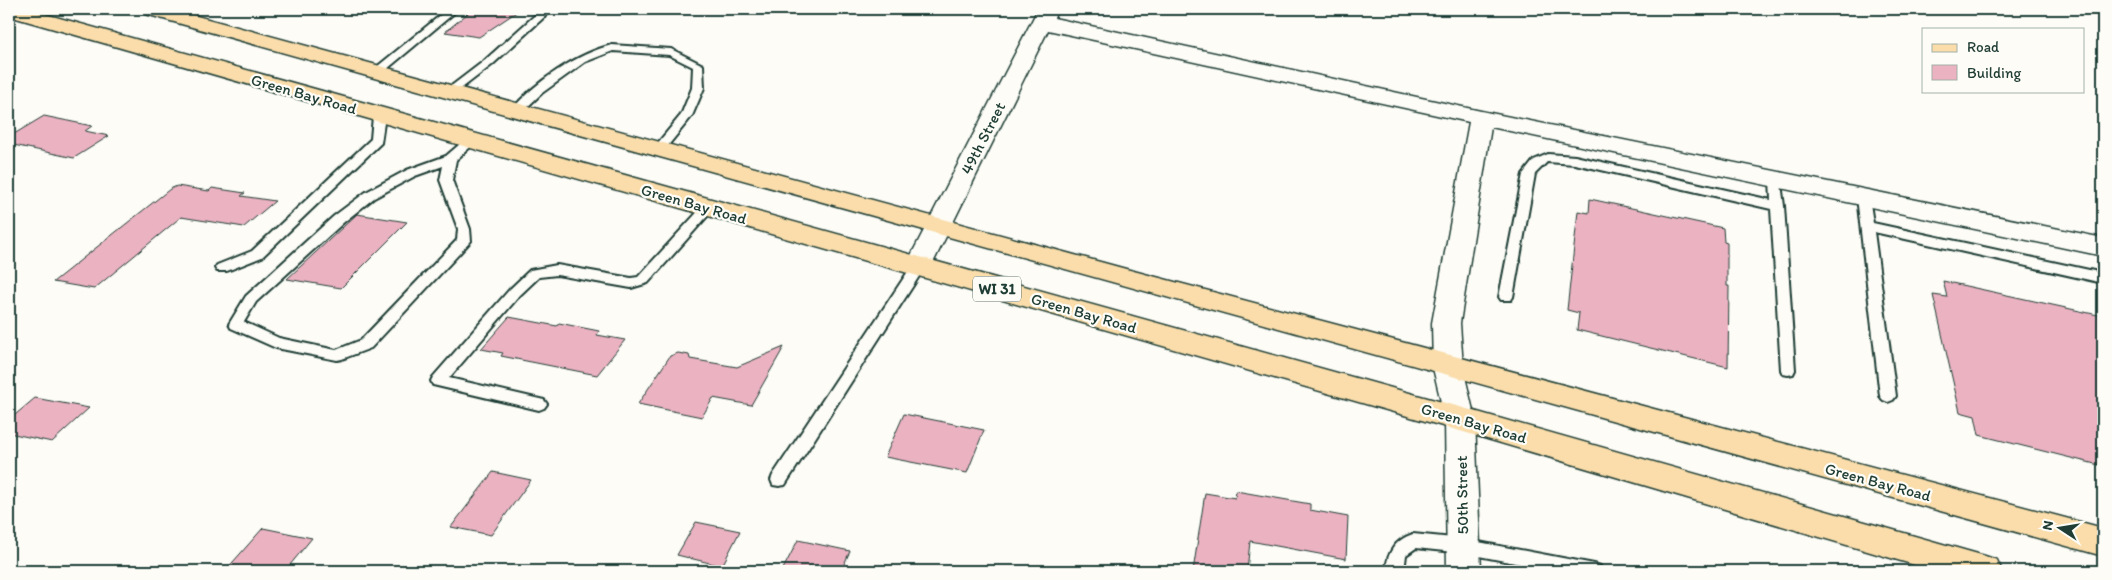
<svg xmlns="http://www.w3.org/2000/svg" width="2112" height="580" font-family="Itim,sans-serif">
  <rect width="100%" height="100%" fill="#fdfcf7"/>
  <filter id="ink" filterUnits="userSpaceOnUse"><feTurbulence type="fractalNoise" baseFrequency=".02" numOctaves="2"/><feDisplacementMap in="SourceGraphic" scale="10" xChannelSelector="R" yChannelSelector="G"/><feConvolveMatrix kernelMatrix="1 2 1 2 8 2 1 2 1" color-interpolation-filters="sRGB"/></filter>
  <g filter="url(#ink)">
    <path fill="#ebb2c2" stroke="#1f3d34" d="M 473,9 L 521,9 L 479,37 L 445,32 Z
      M 44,116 L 92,126 L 85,131 L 109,136 L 74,158 L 9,144 L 9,137 Z
      M 177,186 L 209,191 L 212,188 L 245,193 L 241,196 L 275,201 L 244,227 L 181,217 L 94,289 L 53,282 L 170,189 Z
      M 1590,199 L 1723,228 L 1724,242 L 1727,243 L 1727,286 L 1729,286 L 1728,367 L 1577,330 L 1579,313 L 1567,310 L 1578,211 L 1589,213 Z
      M 357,214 L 407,222 L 341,288 L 287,279 Z
      M 1943,281 L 2098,315 L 2103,330 L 2103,466 L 1979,435 L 1975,416 L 1960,412 L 1933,295 L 1947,297 Z
      M 509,317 L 557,326 L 559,323 L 599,331 L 597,335 L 625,340 L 597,375 L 501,356 L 503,353 L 481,349 Z
      M 784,347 L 751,405 L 713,398 L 702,417 L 638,404 L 670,356 L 678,353 L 689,355 L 690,359 L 737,367 Z
      M 35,398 L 89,408 L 52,442 L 9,433 L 9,420 Z
      M 904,414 L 984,430 L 967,473 L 885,457 Z
      M 493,472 L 531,480 L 491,535 L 451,527 Z
      M 1236,491 L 1310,504 L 1310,510 L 1348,517 L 1346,559 L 1250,541 L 1247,571 L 1193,571 L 1205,493 L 1235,498 Z
      M 696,522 L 740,531 L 722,566 L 677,555 Z
      M 263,528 L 312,538 L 285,571 L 225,571 Z
      M 798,540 L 850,551 L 841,571 L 782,571 Z"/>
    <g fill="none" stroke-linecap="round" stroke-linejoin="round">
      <defs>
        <path id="lane" d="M 448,9 L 459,9 L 381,74 L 373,74 L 372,72 L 373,70 Z
          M 542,9 L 553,9 L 492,65 L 454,94 L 446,94 L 444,92 L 446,90 L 484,61 Z
          M 612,45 L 671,49 L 703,65 L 704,88 L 692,116 L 662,153 L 658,154 L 652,150 L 681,115 L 692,88 L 693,67 L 669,55 L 613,51 L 585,62 L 542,93 L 521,113 L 513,113 L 511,111 C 533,83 578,53 612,45 Z
          M 379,113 L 385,116 L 381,143 L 262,257 L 227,271 L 217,271 L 215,268 L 217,265 L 252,251 L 371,139 L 373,116 Z
          M 471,137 L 477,141 L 456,160 L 452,180 L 470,229 L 471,241 L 371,348 L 342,359 L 337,360 L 276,348 L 231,328 L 229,324 L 246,296 L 334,216 L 366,192 L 407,170 L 446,156 L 467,138 ZM 443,166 L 440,180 L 458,229 L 457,240 L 361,340 L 336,350 L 279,338 L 244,322 L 256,302 L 344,222 L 374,198 L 415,176 Z
          M 1548,154 L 1575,156 L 1771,200 L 1770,179 L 1772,176 L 1780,176 L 1784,206 L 1795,370 L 1793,374 L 1788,375 L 1783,374 L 1781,370 L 1771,209 L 1575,164 L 1547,162 L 1535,174 L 1513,297 L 1511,300 L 1501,300 L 1499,297 L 1523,174 L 1534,160 Z
          M 1863,193 L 1869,197 L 1873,223 L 2103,273 L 2103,283 L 1874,232 L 1896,396 L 1893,400 L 1888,402 L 1883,400 L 1880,396 L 1857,197 Z
          M 708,204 L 714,208 L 712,211 L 648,283 L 631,288 L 557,275 L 539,277 L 520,295 L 449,378 L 544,400 L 547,404 L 544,408 L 539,410 L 433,385 L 431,381 L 433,377 L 510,289 L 530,270 L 557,265 L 631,278 L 638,277 L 704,205 Z
          M 918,263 L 923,264 L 925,267 L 785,485 L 779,486 L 773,485 L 771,480 L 773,475 L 913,264 Z
          M 1413,534 L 1463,539 L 1594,564 L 1600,566 L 1603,571 L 1557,571 L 1463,553 L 1416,548 L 1406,555 L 1404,571 L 1386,571 C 1387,553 1395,540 1413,534 Z"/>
        <path id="street" d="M 1038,9 L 1058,9 L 1054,18 L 1481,111 L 2103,238 L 2103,256 L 1491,127 L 1460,323 L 1463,368 L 1475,419 L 1481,571 L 1447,571 L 1445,419 L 1433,368 L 1432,323 L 1469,122 L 1048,30 L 931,267 L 928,273 L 918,276 L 908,273 L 905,267 Z"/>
        <path id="primary" d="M 9,9 L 27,9 L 1460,407 L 1985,556 L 1997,560 L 2002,571 L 1935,571 L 1460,431 L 9,16 Z
          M 139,9 L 171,9 L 1126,269 L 2103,528 L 2103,556 L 385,81 L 142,13 Z"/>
      </defs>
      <use href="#lane" stroke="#1f3d34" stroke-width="4"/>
      <use href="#street" stroke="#1f3d34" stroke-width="3"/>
      <use href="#primary" stroke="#1f3d34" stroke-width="3"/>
      <use href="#lane" fill="#fdfcf7" fill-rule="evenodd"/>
      <use href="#street" fill="#fdfcf7" fill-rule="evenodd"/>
      <use href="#primary" fill="#faddab" fill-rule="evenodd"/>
    </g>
  </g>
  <g text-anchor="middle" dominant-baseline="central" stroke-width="4.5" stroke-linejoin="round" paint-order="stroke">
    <rect fill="#fdfcf7" stroke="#62766e" stroke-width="1" x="973" y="276.5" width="48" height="25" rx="4"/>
    <g font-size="15" font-weight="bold" fill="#1f3d34">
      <text x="997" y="289">WI 31</text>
    </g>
    <g font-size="16" fill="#1f3d34" stroke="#fdfcf7">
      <text transform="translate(304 94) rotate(16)">Green Bay Road</text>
      <text transform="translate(983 138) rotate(-63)">49th Street</text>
      <text transform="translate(694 204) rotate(16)">Green Bay Road</text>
      <text transform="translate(1084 313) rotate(16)">Green Bay Road</text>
      <text transform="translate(1474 423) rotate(16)">Green Bay Road</text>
      <text transform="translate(1878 482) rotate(15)">Green Bay Road</text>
      <text transform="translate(1462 495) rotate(-91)">50th Street</text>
    </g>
  </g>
  <rect width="2112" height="580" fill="none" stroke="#fdfcf7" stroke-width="30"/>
  <rect x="15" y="15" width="2082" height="550" fill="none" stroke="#1f3d34" stroke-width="2" filter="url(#ink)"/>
  <rect x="1922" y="28" width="162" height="65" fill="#fdfcf7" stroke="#a4b0a9"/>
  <rect x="1932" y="44" width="25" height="8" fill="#faddab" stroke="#a4b0a9"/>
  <text x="1967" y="52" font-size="15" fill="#1f3d34">Road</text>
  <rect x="1932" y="65" width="25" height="15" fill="#ebb2c2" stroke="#a4b0a9"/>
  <text x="1967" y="78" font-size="15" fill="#1f3d34">Building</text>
  <g transform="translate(2060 528) rotate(282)" stroke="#fdfcf7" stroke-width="4" paint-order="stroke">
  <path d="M0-4L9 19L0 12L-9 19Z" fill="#1f3d34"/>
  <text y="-8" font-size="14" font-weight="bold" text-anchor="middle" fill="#1f3d34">N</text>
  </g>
</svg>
